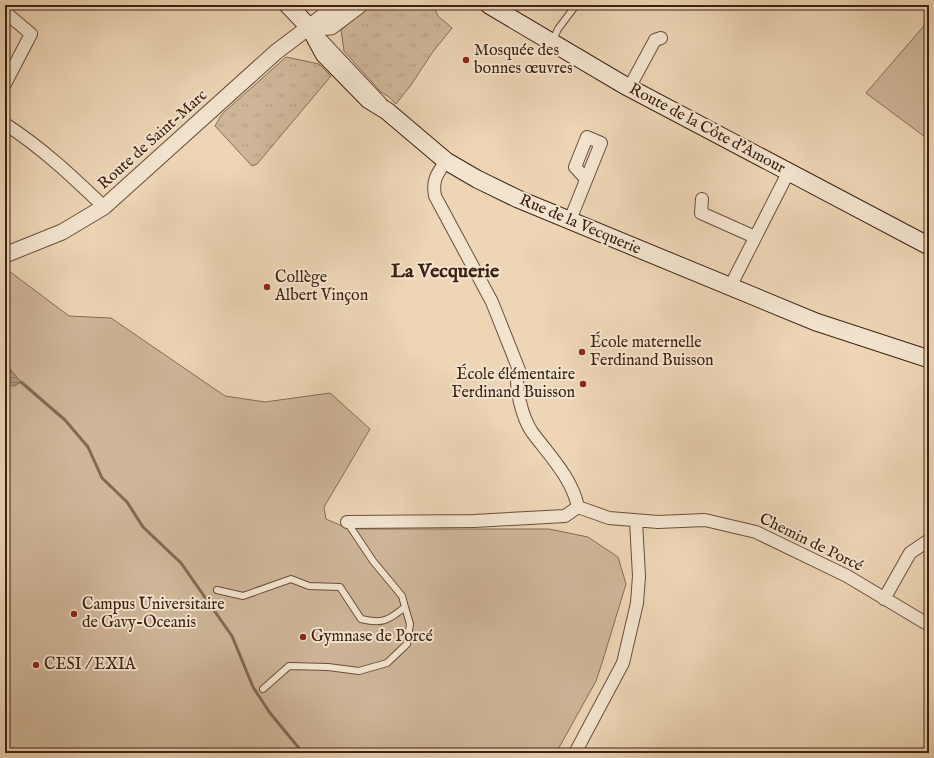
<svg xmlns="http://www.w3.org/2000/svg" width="934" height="758" font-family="'IM FELL English',serif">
  <defs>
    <pattern id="grass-tufts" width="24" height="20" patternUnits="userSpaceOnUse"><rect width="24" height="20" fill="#cfb699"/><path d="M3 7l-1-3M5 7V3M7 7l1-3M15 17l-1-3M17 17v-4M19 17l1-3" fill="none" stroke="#b39c83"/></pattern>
    <pattern id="water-rules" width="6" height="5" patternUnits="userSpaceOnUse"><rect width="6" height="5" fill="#b2987e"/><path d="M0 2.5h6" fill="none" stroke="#927c66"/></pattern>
  </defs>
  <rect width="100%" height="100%" fill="#edd5b5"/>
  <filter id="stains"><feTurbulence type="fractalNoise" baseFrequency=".005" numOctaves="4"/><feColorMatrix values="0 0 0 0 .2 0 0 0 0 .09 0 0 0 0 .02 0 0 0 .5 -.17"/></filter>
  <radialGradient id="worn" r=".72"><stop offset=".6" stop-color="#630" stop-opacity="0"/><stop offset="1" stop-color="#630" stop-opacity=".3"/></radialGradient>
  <path fill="url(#grass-tufts)" stroke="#866c56" d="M 372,5 L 433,5 L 438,16 L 452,28 L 432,53 L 411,85 L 396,104 L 389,97 L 381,92 L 344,51 L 341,30 Z
    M 286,57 L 319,64 L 331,76 L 257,164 L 252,166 L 215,126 L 222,114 Z"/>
  <path fill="#cfb699" stroke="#866c56" d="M 929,20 L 929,140 L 866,93 Z
    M 5,268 L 69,316 L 111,318 L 225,396 L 265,402 L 330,393 L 370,429 L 324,507 L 326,519 L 340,525 L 359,529 L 549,529 L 588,537 L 618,557 L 626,584 L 602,663 L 596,681 L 556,753 L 5,753 Z"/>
  <path fill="url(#water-rules)" stroke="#846853" d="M 5,363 L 21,382 L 14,386 L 5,385 Z"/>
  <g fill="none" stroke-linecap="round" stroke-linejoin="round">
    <path stroke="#846853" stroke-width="3" d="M 21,382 L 65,420 L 88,447 L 102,478 L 127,502 L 143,527 L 181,563 L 232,636 L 253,687 L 270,713 L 303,753"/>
    <defs>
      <path id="service" d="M 321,35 L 383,101
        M 554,38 L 558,29 L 576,5
        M 217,590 L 243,596 L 291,579 L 309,586 L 340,587 L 361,619 C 382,624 388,621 405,607 L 402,596 L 373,561 L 347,522
        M 263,689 L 289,666 L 328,667 L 359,671 L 387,663 L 407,644 L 410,624 L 405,607"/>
      <path id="minor" d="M 5,12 L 31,34 L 5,84
        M 629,88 L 655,40 L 661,38
        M 5,124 C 41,147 73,177 104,207
        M 446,161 C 437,174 432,180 435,196 L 492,302 L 519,370 C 513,385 523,419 532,432 C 549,455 572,478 578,507
        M 702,199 L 701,213 L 755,237
        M 570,220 L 601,143 L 587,137 L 575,167 L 586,179
        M 730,287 L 789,171
        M 578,507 L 609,518 L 658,522 L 705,520 L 756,532 L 847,576 L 929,625
        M 347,522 L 474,521 L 565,516 L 578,507
        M 884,599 L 910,553 L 929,540
        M 575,753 L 623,663 L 637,603 L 639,576 L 636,521"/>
      <path id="tertiary" d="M 310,28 L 331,27 L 360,5
        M 5,255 L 62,232 L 104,207 L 276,52 L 338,5"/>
      <path id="secondary" d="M 288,5 L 310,28 L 324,54 L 369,100 L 387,111 L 446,161 L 477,179 L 518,199 L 816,322 L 929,359
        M 489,5 L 624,85 L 929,246"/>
    </defs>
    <use href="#service" stroke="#6a4e3b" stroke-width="8"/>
    <use href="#minor" stroke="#6a4e3b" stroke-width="14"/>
    <use href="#tertiary" stroke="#6a4e3b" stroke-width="17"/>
    <use href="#secondary" stroke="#3e2112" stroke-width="19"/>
    <use href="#service" stroke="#f3e4cf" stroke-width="6"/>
    <use href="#minor" stroke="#f3e4cf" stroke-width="12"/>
    <use href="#tertiary" stroke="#f3e4cf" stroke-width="15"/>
    <use href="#secondary" stroke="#f3e4cf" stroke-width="17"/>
  </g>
  <g fill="#8f2418" stroke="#f3e4cf" stroke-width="1.5">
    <circle cx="466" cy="60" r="4"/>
    <circle cx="267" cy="287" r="4"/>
    <circle cx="582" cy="352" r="4"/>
    <circle cx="583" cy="384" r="4"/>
    <circle cx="74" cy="614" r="4"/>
    <circle cx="303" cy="637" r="4"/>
    <circle cx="36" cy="665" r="4"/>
  </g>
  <g text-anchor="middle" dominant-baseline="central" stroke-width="4" stroke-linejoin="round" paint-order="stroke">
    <g font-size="16" fill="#3e2112" stroke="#f3e4cf" text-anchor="start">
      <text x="474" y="51">Mosquée des<tspan x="474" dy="18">bonnes œuvres</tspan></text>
      <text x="275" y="278">Collège<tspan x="275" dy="18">Albert Vinçon</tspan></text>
      <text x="590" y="343">École maternelle<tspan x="590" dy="18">Ferdinand Buisson</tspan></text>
      <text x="575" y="375" text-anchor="end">École élémentaire<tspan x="575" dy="18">Ferdinand Buisson</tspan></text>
      <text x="82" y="605">Campus Universitaire<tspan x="82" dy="18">de Gavy-Oceanis</tspan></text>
      <text x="311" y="637">Gymnase de Porcé</text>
      <text x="44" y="665">CESI / EXIA</text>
    </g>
    <g font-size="16" fill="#3e2112" stroke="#f3e4cf">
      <text transform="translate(707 129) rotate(28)">Route de la Côte d'Amour</text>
      <text transform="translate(153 140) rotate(-42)">Route de Saint-Marc</text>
      <text transform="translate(580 225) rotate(23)">Rue de la Vecquerie</text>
      <text transform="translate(811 543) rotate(26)">Chemin de Porcé</text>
    </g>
    <g font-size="20" font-weight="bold" fill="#3e2112" stroke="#f3e4cf">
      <text x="445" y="271">La Vecquerie</text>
    </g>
  </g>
  <rect width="934" height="758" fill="none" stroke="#edd5b5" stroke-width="20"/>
  <rect x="6" y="6" width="922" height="746" fill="none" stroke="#3e2112" stroke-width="2"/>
  <rect x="10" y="10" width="914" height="738" fill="none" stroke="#3e2112"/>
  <rect width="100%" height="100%" filter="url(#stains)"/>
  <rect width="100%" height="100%" fill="url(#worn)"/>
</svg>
